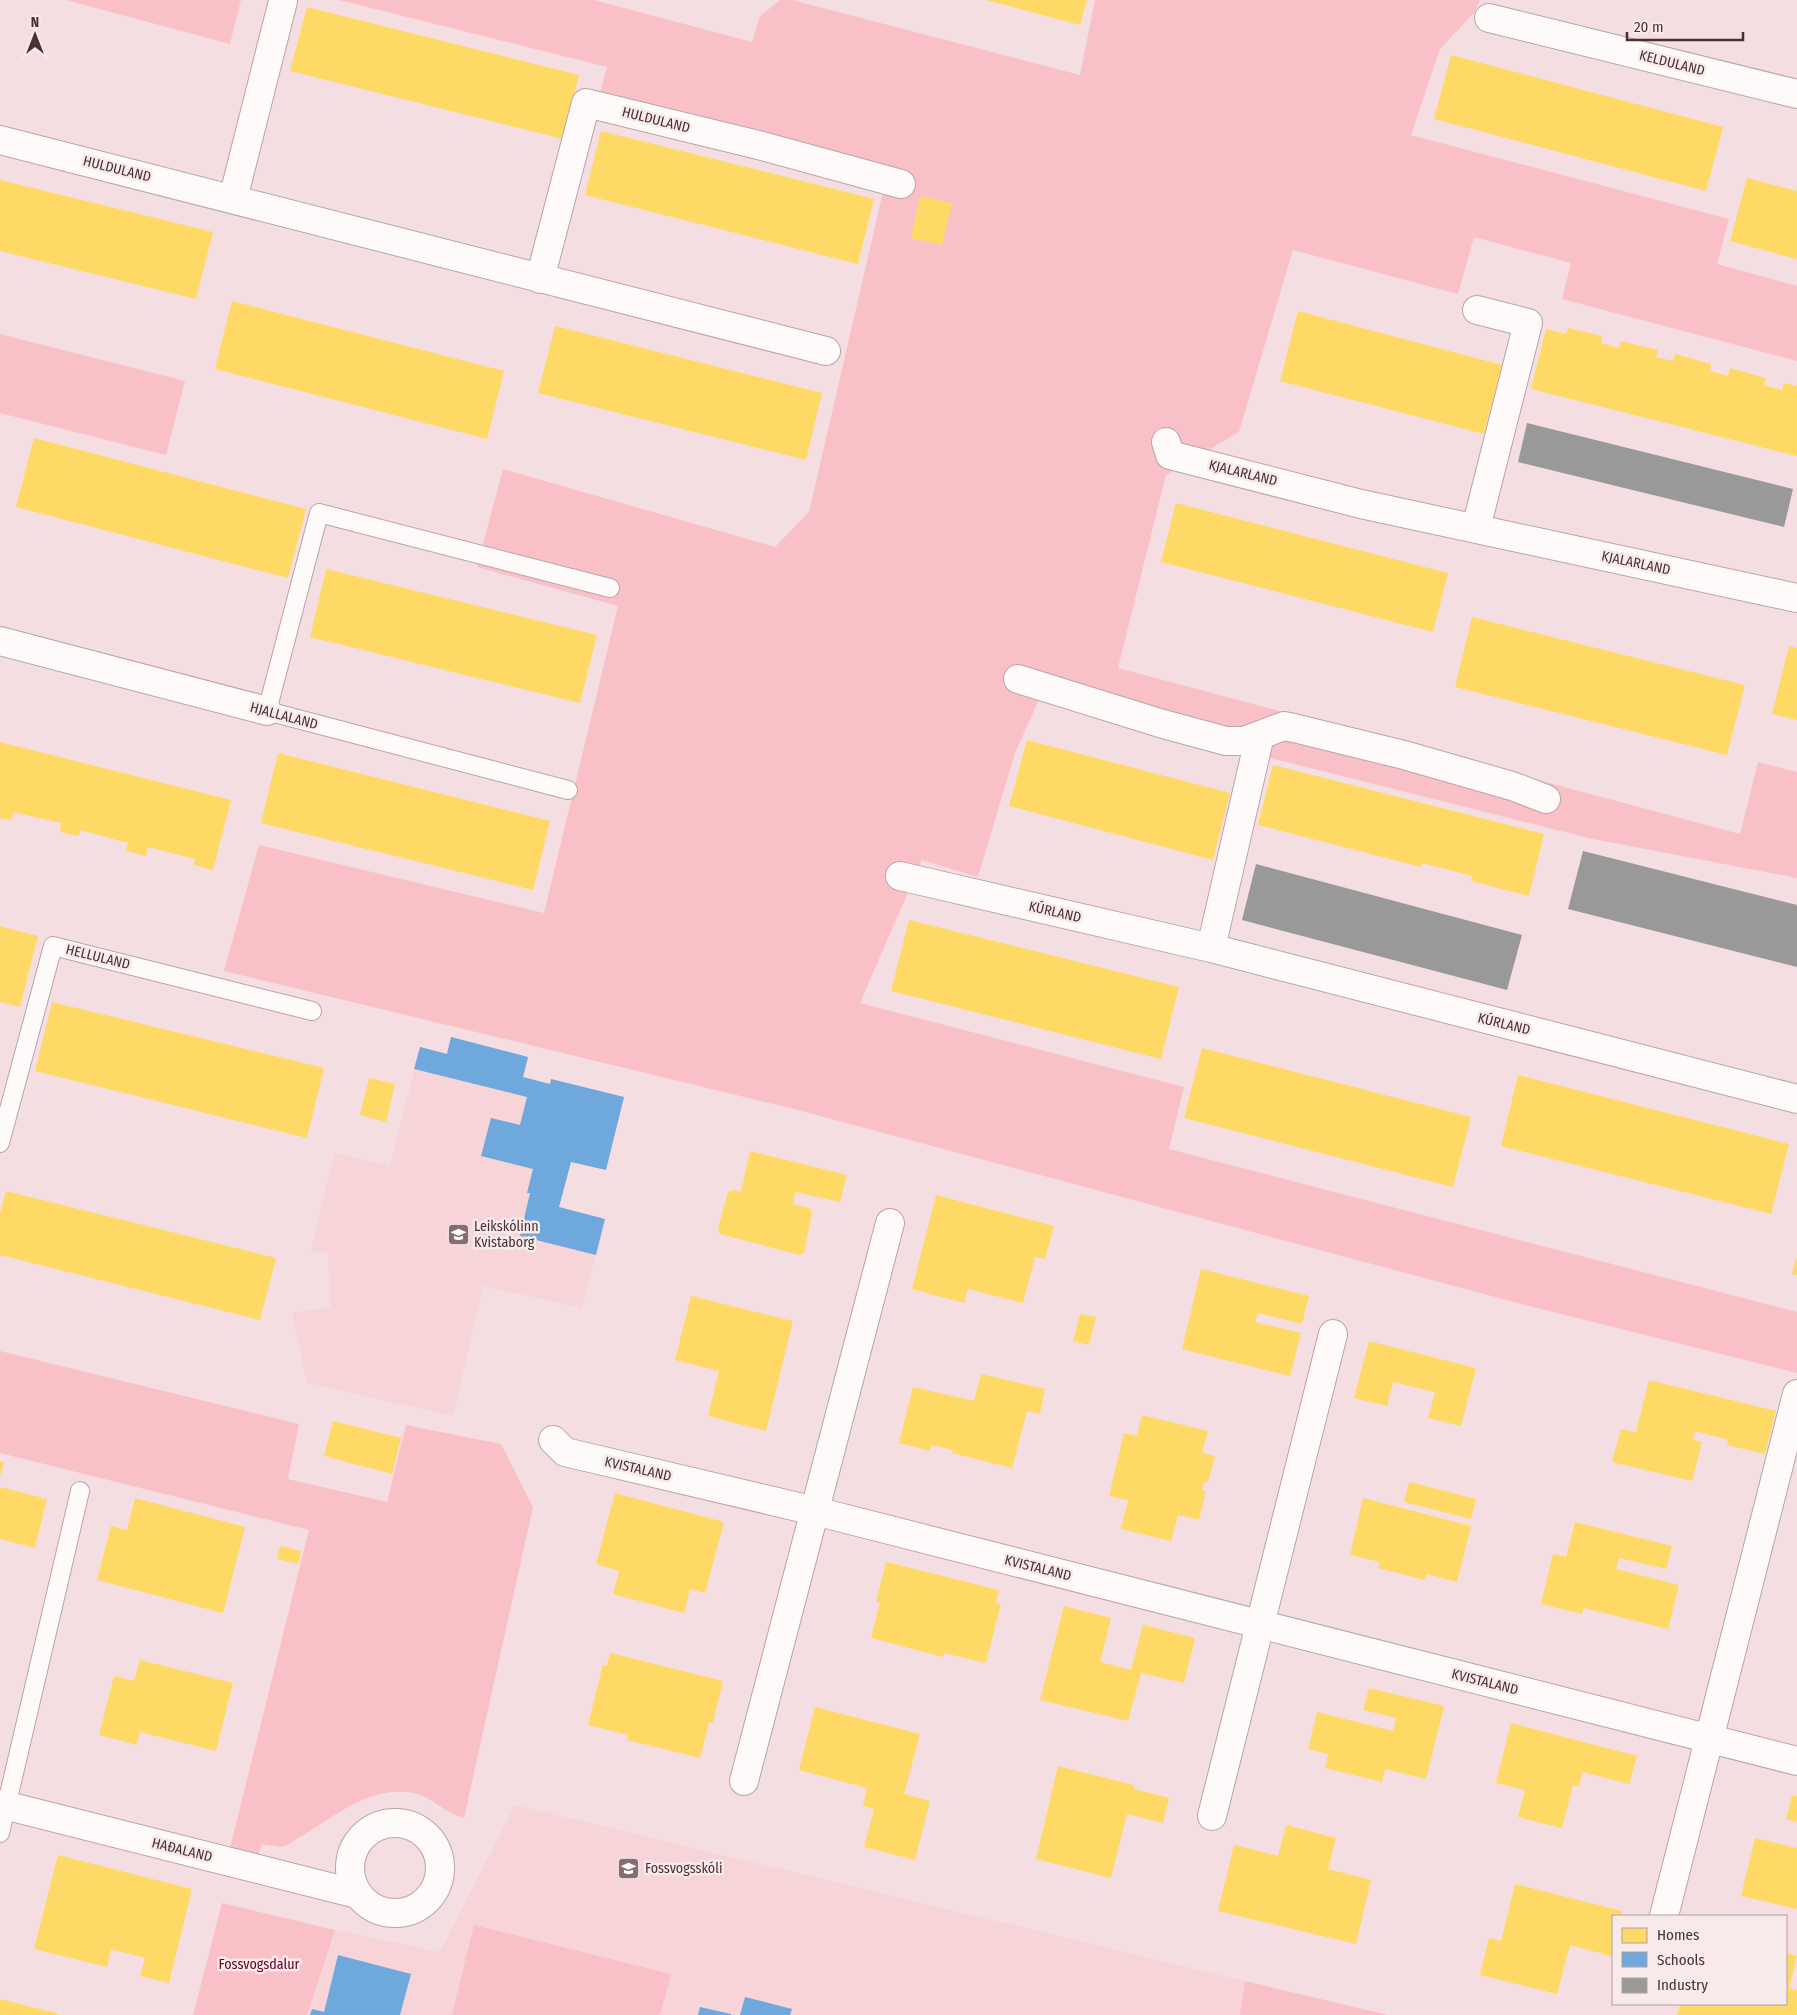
<svg xmlns="http://www.w3.org/2000/svg" width="1797" height="2015" font-family="'Fira Sans Condensed',sans-serif">
  <rect width="100%" height="100%" fill="#f5dee1"/>
  <path fill="#f7d4d8" d="M 451,1037 L 528,1057 L 524,1077 L 550,1084 L 551,1079 L 624,1097 L 606,1170 L 571,1162 L 559,1207 L 605,1219 L 582,1308 L 483,1286 L 453,1416 L 307,1383 L 292,1313 L 330,1307 L 328,1254 L 311,1250 L 334,1153 L 390,1166 L 420,1047 L 447,1054 Z
    M 515,1805 L 1245,1981 L 1240,2015 L 307,2015 L 335,1930 L 440,1952 Z"/>
  <path fill="#f9c0c8" d="M 66,0 L 241,0 L 230,44 Z
    M 339,0 L 594,0 L 752,42 L 760,16 L 780,0 L 792,0 L 1080,75 L 1095,0 L 1480,0 L 1474,13 L 1440,49 L 1411,135 L 1729,219 L 1717,264 L 1797,286 L 1797,361 L 1562,299 L 1571,263 L 1474,237 L 1458,294 L 1293,250 L 1239,432 L 1166,475 L 1118,668 L 1740,834 L 1758,762 L 1797,772 L 1797,878 L 1593,839 L 1039,700 L 1015,753 L 978,877 L 922,860 L 860,1003 L 1184,1087 L 1169,1149 L 1797,1312 L 1797,1373 L 1525,1305 L 794,1109 L 224,971 L 259,845 L 544,913 L 618,606 L 477,567 L 503,469 L 775,547 L 809,512 L 883,192 L 594,117 L 607,67 Z
    M 0,334 L 185,381 L 166,455 L 0,413 Z
    M 0,1351 L 299,1424 L 288,1479 L 387,1502 L 406,1425 L 501,1444 L 533,1507 L 464,1818 C 441,1812 432,1794 406,1792 C 367,1789 336,1815 305,1834 C 298,1837 292,1843 285,1846 C 279,1848 269,1845 262,1844 L 258,1855 L 230,1848 L 309,1530 L 0,1453 Z
    M 222,1903 L 335,1930 L 307,2015 L 193,2015 Z
    M 474,1925 L 671,1974 L 660,2015 L 452,2015 Z
    M 1245,1981 L 1388,2015 L 1240,2015 Z"/>
  <path fill="#ffd966" d="M 986,0 L 1087,0 L 1080,25 Z
    M 307,7 L 579,75 L 563,139 L 290,71 Z
    M 1451,55 L 1723,127 L 1706,191 L 1434,119 Z
    M 601,131 L 874,199 L 858,264 L 585,195 Z
    M 1747,178 L 1797,191 L 1797,259 L 1730,241 Z
    M 0,180 L 213,232 L 196,299 L 0,251 Z
    M 920,196 L 952,203 L 942,245 L 911,238 Z
    M 232,301 L 504,371 L 487,439 L 215,369 Z
    M 1298,311 L 1502,365 L 1484,434 L 1280,381 Z
    M 555,326 L 822,393 L 806,460 L 538,393 Z
    M 1568,328 L 1602,336 L 1601,343 L 1619,348 L 1621,341 L 1658,350 L 1656,357 L 1673,361 L 1675,354 L 1711,364 L 1710,371 L 1728,376 L 1730,368 L 1766,378 L 1764,385 L 1782,390 L 1784,383 L 1797,386 L 1797,456 L 1531,389 L 1546,329 L 1566,334 Z
    M 34,438 L 306,509 L 288,578 L 16,507 Z
    M 1176,503 L 1448,573 L 1433,632 L 1161,562 Z
    M 326,569 L 597,635 L 580,703 L 310,637 Z
    M 1472,617 L 1745,685 L 1727,755 L 1455,687 Z
    M 1789,646 L 1797,648 L 1797,720 L 1772,714 Z
    M 1027,740 L 1230,793 L 1213,860 L 1009,806 Z
    M 0,742 L 231,800 L 213,870 L 194,865 L 195,859 L 148,847 L 146,856 L 126,851 L 128,843 L 80,830 L 79,836 L 60,832 L 61,823 L 13,812 L 12,820 L 0,818 Z
    M 278,753 L 550,821 L 533,890 L 261,823 Z
    M 1273,765 L 1544,834 L 1529,896 L 1471,881 L 1472,876 L 1422,863 L 1421,867 L 1258,825 Z
    M 909,920 L 1179,987 L 1161,1059 L 891,991 Z
    M 0,926 L 38,936 L 20,1007 L 0,1002 Z
    M 52,1002 L 324,1068 L 307,1138 L 35,1071 Z
    M 1202,1048 L 1471,1117 L 1453,1187 L 1184,1118 Z
    M 1518,1075 L 1789,1144 L 1771,1214 L 1501,1146 Z
    M 369,1078 L 395,1084 L 386,1122 L 360,1115 Z
    M 750,1151 L 847,1175 L 840,1202 L 795,1192 L 793,1204 L 809,1208 L 812,1212 L 804,1253 L 800,1255 L 720,1234 L 718,1229 L 728,1192 L 734,1190 L 741,1192 Z
    M 6,1191 L 276,1258 L 260,1320 L 0,1255 L 0,1213 Z
    M 936,1195 L 1054,1226 L 1045,1259 L 1035,1257 L 1023,1303 L 968,1289 L 964,1303 L 912,1289 Z
    M 1796,1258 L 1797,1258 L 1797,1275 L 1792,1274 Z
    M 1201,1269 L 1309,1296 L 1302,1324 L 1258,1313 L 1255,1322 L 1301,1333 L 1290,1376 L 1182,1349 Z
    M 691,1296 L 793,1321 L 766,1431 L 708,1416 L 719,1371 L 675,1360 Z
    M 1080,1314 L 1096,1317 L 1089,1345 L 1073,1341 Z
    M 1369,1341 L 1476,1368 L 1461,1426 L 1428,1418 L 1435,1392 L 1393,1382 L 1387,1406 L 1354,1398 Z
    M 981,1374 L 1045,1389 L 1040,1414 L 1027,1411 L 1012,1468 L 952,1453 L 953,1450 L 931,1445 L 930,1451 L 899,1443 L 913,1387 L 974,1401 Z
    M 1649,1380 L 1776,1411 L 1765,1454 L 1727,1445 L 1728,1440 L 1695,1431 L 1693,1440 L 1702,1442 L 1692,1481 L 1612,1462 L 1621,1429 L 1636,1432 Z
    M 1142,1415 L 1208,1431 L 1202,1453 L 1215,1456 L 1208,1482 L 1204,1482 L 1202,1491 L 1206,1491 L 1199,1520 L 1178,1515 L 1171,1541 L 1121,1529 L 1128,1500 L 1109,1496 L 1124,1433 L 1137,1436 Z
    M 333,1421 L 401,1438 L 392,1474 L 324,1456 Z
    M 0,1461 L 4,1462 L 1,1474 L 0,1474 Z
    M 1409,1482 L 1476,1499 L 1471,1519 L 1404,1502 Z
    M 0,1487 L 47,1499 L 35,1548 L 0,1539 Z
    M 615,1493 L 724,1522 L 705,1593 L 690,1589 L 684,1613 L 613,1594 L 619,1571 L 596,1564 Z
    M 135,1498 L 245,1527 L 223,1613 L 97,1580 L 111,1526 L 127,1530 Z
    M 1363,1498 L 1471,1526 L 1457,1582 L 1427,1574 L 1425,1580 L 1378,1568 L 1380,1562 L 1350,1555 Z
    M 1575,1522 L 1672,1546 L 1666,1569 L 1619,1558 L 1616,1569 L 1679,1585 L 1668,1629 L 1584,1608 L 1582,1614 L 1541,1604 L 1553,1554 L 1566,1557 Z
    M 280,1546 L 301,1551 L 298,1564 L 277,1559 Z
    M 886,1562 L 999,1590 L 996,1603 L 1001,1604 L 986,1663 L 944,1653 L 943,1657 L 871,1638 L 880,1602 L 876,1602 Z
    M 1064,1606 L 1111,1618 L 1100,1662 L 1131,1670 L 1143,1625 L 1195,1638 L 1184,1683 L 1141,1673 L 1128,1721 L 1040,1700 Z
    M 610,1653 L 723,1681 L 713,1723 L 709,1722 L 700,1758 L 627,1740 L 628,1735 L 588,1725 L 603,1665 L 607,1666 Z
    M 140,1660 L 233,1683 L 216,1751 L 140,1732 L 137,1745 L 99,1735 L 114,1676 L 134,1681 Z
    M 1369,1688 L 1444,1706 L 1426,1779 L 1385,1769 L 1382,1782 L 1325,1768 L 1328,1754 L 1308,1749 L 1317,1712 L 1393,1731 L 1396,1718 L 1363,1710 Z
    M 815,1707 L 920,1734 L 904,1794 L 930,1801 L 915,1860 L 864,1847 L 874,1809 L 863,1806 L 867,1788 L 799,1770 Z
    M 1511,1723 L 1637,1756 L 1629,1784 L 1582,1772 L 1579,1787 L 1573,1785 L 1562,1828 L 1518,1817 L 1525,1790 L 1496,1783 Z
    M 1058,1766 L 1134,1785 L 1134,1789 L 1169,1798 L 1163,1823 L 1127,1814 L 1111,1878 L 1036,1859 Z
    M 1792,1795 L 1797,1796 L 1797,1822 L 1786,1819 Z
    M 1286,1825 L 1336,1838 L 1328,1869 L 1371,1880 L 1356,1944 L 1218,1911 L 1234,1845 L 1278,1856 Z
    M 1755,1838 L 1797,1848 L 1797,1909 L 1741,1896 Z
    M 58,1855 L 192,1889 L 169,1983 L 140,1976 L 145,1958 L 111,1949 L 107,1967 L 34,1949 Z
    M 1515,1884 L 1622,1911 L 1621,1916 L 1613,1916 L 1613,1946 L 1611,1956 L 1570,1945 L 1557,1994 L 1480,1975 L 1489,1938 L 1501,1941 Z
    M 1786,1953 L 1797,1956 L 1789,1988 L 1797,1990 L 1797,2015 L 1677,2015 L 1680,2004 L 1786,2004 Z
    M 0,1999 L 59,2014 L 59,2015 L 0,2015 Z"/>
  <path fill="#6fa8dc" d="M 451,1037 L 528,1057 L 523,1077 L 550,1084 L 551,1079 L 624,1097 L 606,1170 L 571,1162 L 559,1207 L 605,1219 L 596,1255 L 520,1236 L 530,1193 L 527,1193 L 533,1169 L 481,1156 L 491,1118 L 520,1125 L 527,1097 L 414,1069 L 420,1047 L 447,1054 Z
    M 338,1955 L 411,1974 L 400,2015 L 310,2015 L 312,2009 L 324,2012 Z
    M 745,1997 L 792,2009 L 790,2015 L 740,2015 Z
    M 700,2007 L 731,2014 L 731,2015 L 698,2015 Z"/>
  <path fill="#999" d="M 1527,423 L 1793,489 L 1784,527 L 1518,462 Z
    M 1583,851 L 1797,905 L 1797,967 L 1568,909 Z
    M 1256,864 L 1522,935 L 1507,990 L 1242,920 Z"/>
  <g fill="none" stroke-linecap="round" stroke-linejoin="round">
    <defs>
      <path id="service" d="M 568,790 L 267,711 L 319,513 L 610,588
        M 0,1143 L 53,946 L 312,1011
        M 0,1833 L 80,1491"/>
      <path id="minor" d="M 1489,18 L 1797,94
        M 0,140 C 276,209 551,282 826,351
        M 233,199 L 283,1
        M 540,279 L 586,103 L 762,146 L 901,184
        M 1166,442 L 1170,455 L 1361,504 L 1797,598
        M 1476,528 L 1528,323 L 1477,310
        M 0,641 L 267,711
        M 1018,679 L 1163,724 L 1226,741 L 1244,741 L 1284,726 L 1294,728 L 1404,755 L 1512,786 L 1546,799
        M 900,876 L 1211,948 L 1797,1099
        M 1211,948 L 1260,735
        M 553,1440 L 565,1452 L 815,1511 L 1797,1761
        M 744,1781 L 890,1223
        M 0,1804 L 357,1894
        M 1212,1816 L 1333,1334
        M350 1868a45 45 0 1 1 90 0a45 45 0 1 1-90 0Z
        M 1664,1916 L 1797,1394"/>
    </defs>
    <use href="#service" stroke="#baa4a7" stroke-width="20"/>
    <use href="#minor" stroke="#baa4a7" stroke-width="30"/>
    <use href="#service" stroke="#fefafa" stroke-width="18"/>
    <use href="#minor" stroke="#fefafa" stroke-width="28"/>
  </g>
  <defs>
    <symbol id="school-square" viewBox="-11 -11 22 22"><rect x="-9" y="-9" width="18" height="18" rx="4" fill="#866d70" stroke="#f8eaeb"/><path d="M0-5L7-2L0 1L-7-2ZM-4 1L0 2.5L4 1V4Q0 6-4 4Z" fill="#fff"/></symbol>
  </defs>
  <g fill-rule="evenodd">
    <use href="#school-square" x="446" y="1222" width="25" height="25"/>
    <use href="#school-square" x="616" y="1856" width="25" height="25"/>
  </g>
  <g text-anchor="middle" dominant-baseline="central" stroke-width="5" stroke-linejoin="round" paint-order="stroke">
    <g font-size="14" fill="#4a3033" stroke="#f8eaeb">
      <text transform="translate(1672 63) rotate(14)">KELDULAND</text>
      <text transform="translate(656 120) rotate(14)">HULDULAND</text>
      <text transform="translate(117 169) rotate(14)">HULDULAND</text>
      <text transform="translate(1243 473) rotate(14)">KJALARLAND</text>
      <text transform="translate(1636 563) rotate(12)">KJALARLAND</text>
      <text transform="translate(284 716) rotate(15)">HJALLALAND</text>
      <text transform="translate(1055 912) rotate(13)">KÚRLAND</text>
      <text transform="translate(98 957) rotate(14)">HELLULAND</text>
      <text transform="translate(1504 1024) rotate(14)">KÚRLAND</text>
      <text transform="translate(638 1469) rotate(13)">KVISTALAND</text>
      <text transform="translate(1038 1568) rotate(14)">KVISTALAND</text>
      <text transform="translate(1485 1682) rotate(14)">KVISTALAND</text>
      <text transform="translate(182 1850) rotate(14)">HAÐALAND</text>
    </g>
    <g font-size="14" fill="#4a3033" stroke="#f8eaeb" text-anchor="start">
      <text x="474" y="1226">Leikskólinn<tspan x="474" dy="16">Kvistaborg</tspan></text>
      <text x="645" y="1868">Fossvogsskóli</text>
    </g>
    <g font-size="14" fill="#5e001f" stroke="#f8eaeb">
      <text x="259" y="1964">Fossvogsdalur</text>
    </g>
  </g>
  <rect x="1612" y="1915" width="175" height="90" fill="#f8eaeb" stroke="#b2a0a1"/>
  <rect x="1622" y="1928" width="25" height="15" fill="#ffd966" stroke="#b2a0a1"/>
  <text x="1657" y="1940" font-size="15" fill="#4a3033">Homes</text>
  <rect x="1622" y="1952" width="25" height="15" fill="#6fa8dc" stroke="#b2a0a1"/>
  <text x="1657" y="1965" font-size="15" fill="#4a3033">Schools</text>
  <rect x="1622" y="1978" width="25" height="15" fill="#999999" stroke="#b2a0a1"/>
  <text x="1657" y="1990" font-size="15" fill="#4a3033">Industry</text>
  <g transform="translate(35 35)" stroke="#f8eaeb" stroke-width="4" paint-order="stroke">
  <path d="M0-4L9 19L0 12L-9 19Z" fill="#4a3033"/>
  <text y="-8" font-size="14" font-weight="bold" text-anchor="middle" fill="#4a3033">N</text>
  </g>
  <path d="M1627 32v8h116v-8" fill="none" stroke="#4a3033" stroke-width="2.5"/>
  <text x="1634" y="32" font-size="15" fill="#4a3033" stroke="#f8eaeb" stroke-width="4" paint-order="stroke">20 m</text>
</svg>
